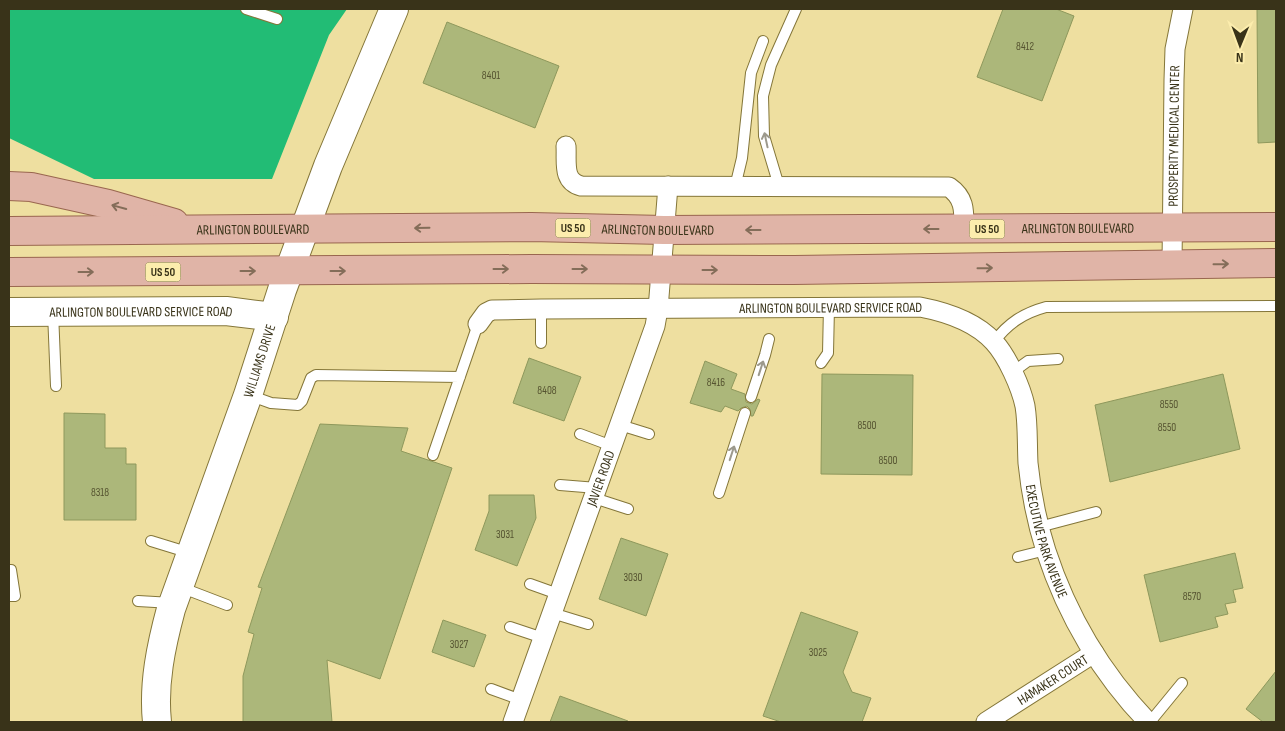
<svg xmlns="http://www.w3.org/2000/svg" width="1285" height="731" font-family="'Sofia Sans Condensed',sans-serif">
  <rect width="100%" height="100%" fill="#eedfa0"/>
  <path fill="#22bc75" d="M 9,9 L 347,9 L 329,35 L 272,179 L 94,179 L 9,138 Z"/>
  <path fill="#acb77a" stroke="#8e985c" d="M 1003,9 L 1056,9 L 1074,16 L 1042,101 L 977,77 Z
    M 1257,9 L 1276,9 L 1276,142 L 1258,143 Z
    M 447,22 L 559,66 L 535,128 L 423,83 Z
    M 529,358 L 581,377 L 564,421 L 513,403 Z
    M 705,361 L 737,374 L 731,389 L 745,394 L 746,402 L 752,404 L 758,399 L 760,400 L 753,416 L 751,416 L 750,409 L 747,406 L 741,408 L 738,411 L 725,406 L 721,412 L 690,403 Z
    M 822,374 L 913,375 L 912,475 L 821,474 Z
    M 1223,374 L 1240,449 L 1110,482 L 1095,405 Z
    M 64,413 L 105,414 L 105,448 L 126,448 L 126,464 L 136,464 L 136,520 L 64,520 Z
    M 320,424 L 408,428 L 401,451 L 452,468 L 380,679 L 327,660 L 332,722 L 243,722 L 243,676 L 254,634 L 248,632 L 262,588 L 258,587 Z
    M 489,495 L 534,495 L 536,518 L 517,566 L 475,550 L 489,511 Z
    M 621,538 L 668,554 L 646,616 L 599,599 Z
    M 1235,553 L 1243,588 L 1233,590 L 1236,602 L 1225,604 L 1228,614 L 1215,617 L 1218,627 L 1160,642 L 1144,575 Z
    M 801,612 L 858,632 L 843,672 L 852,692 L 871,698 L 862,722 L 781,722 L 763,716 Z
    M 443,620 L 486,635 L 474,667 L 432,652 Z
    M 1276,671 L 1276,722 L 1263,722 L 1246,709 Z
    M 560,696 L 628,721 L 628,722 L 550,722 Z"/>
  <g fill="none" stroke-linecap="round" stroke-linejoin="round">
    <defs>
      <path id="lane" d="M 246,9 L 277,19
        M 779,186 L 764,136 L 763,96 L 771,65 L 796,9
        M 735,187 L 742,158 L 751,73 L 763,41
        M 53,312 L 56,386
        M 994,342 C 1008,323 1024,313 1046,307 L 1276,306
        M 541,343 L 541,309
        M 821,363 L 828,353 L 829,307
        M 1013,372 L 1028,361 L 1058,359
        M 249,395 L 271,403 L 298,405 L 302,401 L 311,378 L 316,375 L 460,377
        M 751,397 L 765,355 L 769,339
        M 620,425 L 649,434
        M 580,434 L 612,446
        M 433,455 L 478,324
        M 560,485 L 597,488
        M 719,493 L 745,413
        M 594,498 L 628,509
        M 1039,527 L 1096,512
        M 151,541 L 190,553
        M 1018,557 L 1046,550
        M 9,570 L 11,570 L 15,596 L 9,596
        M 530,584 L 558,594
        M 180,587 L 227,605
        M 138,601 L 172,603
        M 552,613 L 588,624
        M 510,627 L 543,638
        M 491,689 L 521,700
        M 1150,722 L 1182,683"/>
      <g id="street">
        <path d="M 566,146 C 567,162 562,181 581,186 L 949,187 C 965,198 964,211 964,229"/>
        <path id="s1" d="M 1172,265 L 1174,80 L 1175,49 L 1183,9"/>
        <path id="s2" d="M 478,324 L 486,313 L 492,310 L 541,309 L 920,307 C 946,312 975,321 994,342 C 1007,356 1021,387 1025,406 C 1028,424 1027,444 1028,463 C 1031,493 1037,523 1046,551 C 1067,615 1102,674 1148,722"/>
        <path id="s3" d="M 513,722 L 655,326 L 658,309 L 668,186"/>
        <path id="s4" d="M 986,722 L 1094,653"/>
      </g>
      <g id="secondary">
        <path id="s5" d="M 9,312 L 226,311 L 274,317"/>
        <path id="s6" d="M 157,722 C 153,684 161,646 171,609 L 248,395 L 282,290 L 328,166 L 394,9"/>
      </g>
      <g id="primary">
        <path d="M 9,186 L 31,187 L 108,204 L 174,223"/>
        <path id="s7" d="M 9,231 L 531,227 L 664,230 L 1276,227"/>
        <path d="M 9,272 L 531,269 L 794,270 L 1276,263"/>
      </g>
    </defs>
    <use href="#lane" stroke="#847639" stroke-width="12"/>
    <use href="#street" stroke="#847639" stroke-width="21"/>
    <use href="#secondary" stroke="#847639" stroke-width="30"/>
    <use href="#primary" stroke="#99664f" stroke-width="30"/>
    <use href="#lane" stroke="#fff" stroke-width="10"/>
    <use href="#street" stroke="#fff" stroke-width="19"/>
    <use href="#secondary" stroke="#fff" stroke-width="28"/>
    <use href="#primary" stroke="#e0b4a7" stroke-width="28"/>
  </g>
  <defs><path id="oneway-shaft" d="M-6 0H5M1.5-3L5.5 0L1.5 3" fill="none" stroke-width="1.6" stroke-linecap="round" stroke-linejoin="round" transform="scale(1.25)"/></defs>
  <g stroke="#9c998c">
    <use href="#oneway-shaft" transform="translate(766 140) rotate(-102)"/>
    <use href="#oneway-shaft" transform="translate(761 368) rotate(-72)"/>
    <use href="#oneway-shaft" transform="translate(732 453) rotate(-72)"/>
  </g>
  <g stroke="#846d59">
    <use href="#oneway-shaft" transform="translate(119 207) rotate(-165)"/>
    <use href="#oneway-shaft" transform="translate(422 228) rotate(179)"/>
    <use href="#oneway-shaft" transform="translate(931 229) rotate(180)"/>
    <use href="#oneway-shaft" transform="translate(753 230) rotate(180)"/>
    <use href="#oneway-shaft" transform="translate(1221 264) rotate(-1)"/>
    <use href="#oneway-shaft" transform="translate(985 268) rotate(-1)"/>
    <use href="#oneway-shaft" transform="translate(501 269)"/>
    <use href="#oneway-shaft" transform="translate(580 269)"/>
    <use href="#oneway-shaft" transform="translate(710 270)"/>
    <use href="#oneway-shaft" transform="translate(248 271)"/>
    <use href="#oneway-shaft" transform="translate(338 271)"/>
    <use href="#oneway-shaft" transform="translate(86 272)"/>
  </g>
  <g text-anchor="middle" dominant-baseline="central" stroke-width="4" stroke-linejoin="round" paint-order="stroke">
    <g font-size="11" fill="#565431">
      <text x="1025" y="46">8412</text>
      <text x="491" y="75">8401</text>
      <text x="716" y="382">8416</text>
      <text x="547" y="390">8408</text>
      <text x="1169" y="404">8550</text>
      <text x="867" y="425">8500</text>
      <text x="1167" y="427">8550</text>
      <text x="888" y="460">8500</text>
      <text x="100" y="492">8318</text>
      <text x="505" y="534">3031</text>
      <text x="633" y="577">3030</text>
      <text x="1192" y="596">8570</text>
      <text x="459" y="644">3027</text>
      <text x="818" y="652">3025</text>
    </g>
    <g fill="#fcedad" stroke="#746b45" stroke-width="1">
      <rect x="555.5" y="218.5" width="35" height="19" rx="4"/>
      <rect x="969.5" y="219.5" width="35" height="19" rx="4"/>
      <rect x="145.5" y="262.5" width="35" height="19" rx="4"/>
    </g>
    <g font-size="12" font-weight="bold" fill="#393319">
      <text x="573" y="228">US 50</text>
      <text x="987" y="229">US 50</text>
      <text x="163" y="272">US 50</text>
    </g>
    <g font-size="14" fill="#393319" stroke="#fcedad">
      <text stroke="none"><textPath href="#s1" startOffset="129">PROSPERITY MEDICAL CENTER</textPath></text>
      <text stroke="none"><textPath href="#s7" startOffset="1069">ARLINGTON BOULEVARD</textPath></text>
      <text stroke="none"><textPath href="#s7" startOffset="649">ARLINGTON BOULEVARD</textPath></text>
      <text stroke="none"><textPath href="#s7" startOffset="244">ARLINGTON BOULEVARD</textPath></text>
      <text stroke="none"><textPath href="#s2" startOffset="359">ARLINGTON BOULEVARD SERVICE ROAD</textPath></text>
      <text stroke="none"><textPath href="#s5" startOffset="132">ARLINGTON BOULEVARD SERVICE ROAD</textPath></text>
      <text stroke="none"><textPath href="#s6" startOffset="378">WILLIAMS DRIVE</textPath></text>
      <text stroke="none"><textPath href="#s3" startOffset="259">JAVIER ROAD</textPath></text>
      <text stroke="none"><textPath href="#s2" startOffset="741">EXECUTIVE PARK AVENUE</textPath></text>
      <text stroke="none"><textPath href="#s4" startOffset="79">HAMAKER COURT</textPath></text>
    </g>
  </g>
  <rect width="1285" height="731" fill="none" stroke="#393319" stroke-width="20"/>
  <g transform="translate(1240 45) rotate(181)" stroke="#fcedad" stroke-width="4" paint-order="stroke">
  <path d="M0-4L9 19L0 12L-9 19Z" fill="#393319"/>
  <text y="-8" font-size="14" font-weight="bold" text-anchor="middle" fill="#393319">N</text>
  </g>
</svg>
